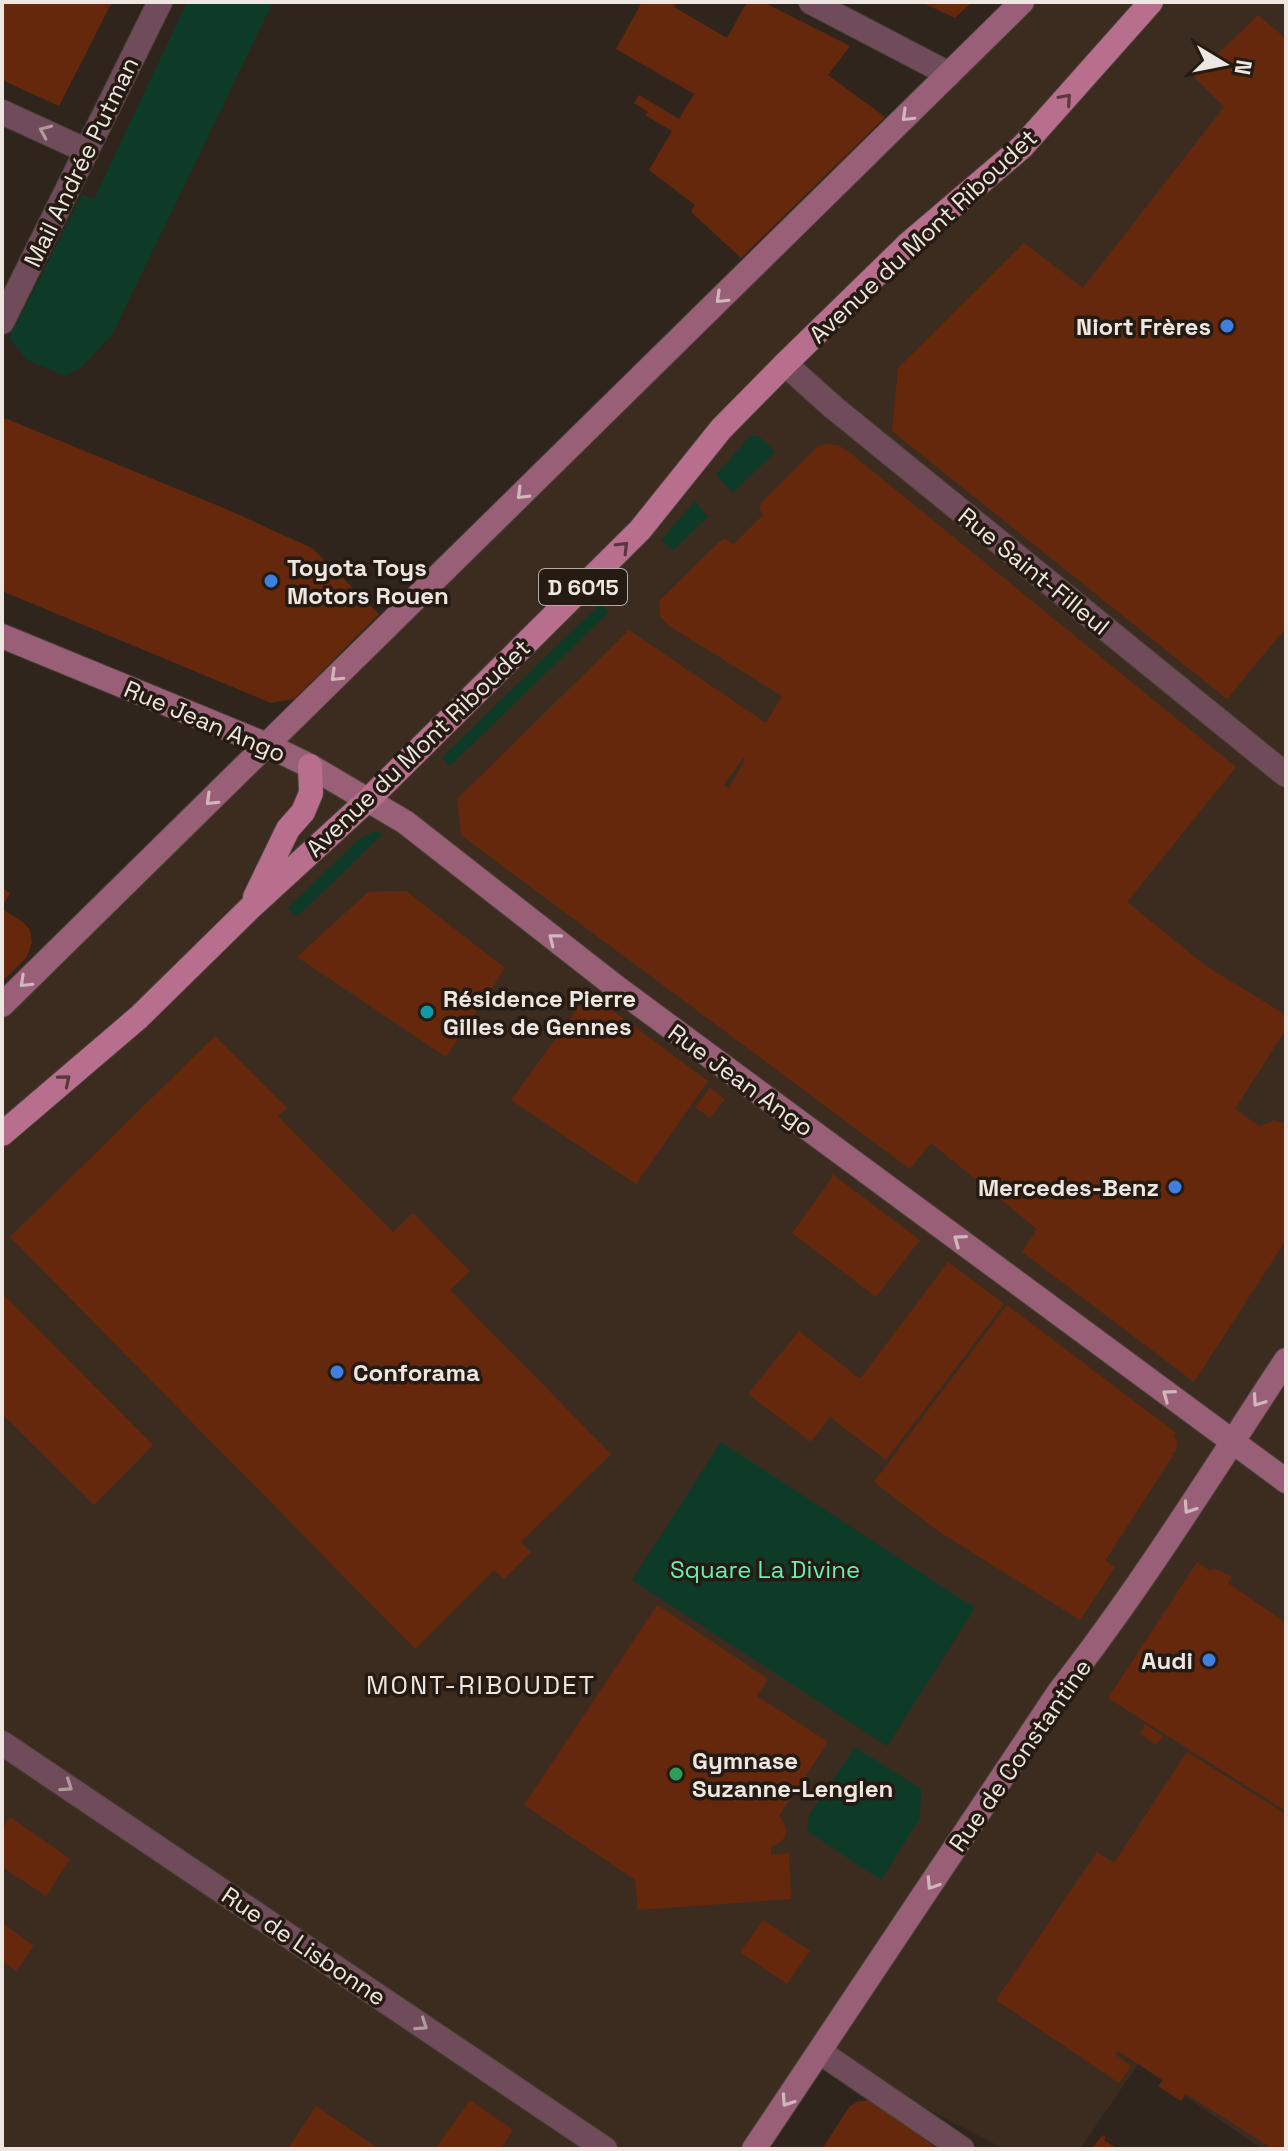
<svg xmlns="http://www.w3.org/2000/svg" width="1288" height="2151" font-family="'Space Grotesk',sans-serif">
  <rect width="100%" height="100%" fill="#2f251d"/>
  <path fill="#3c2c20" d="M 1022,2 L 1286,2 L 1286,2149 L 1262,2149 L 1138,2064 L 1080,2149 L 1004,2149 L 820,2053 L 760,2149 L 2,2149 L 2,1005 Z"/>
  <path fill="#0d3b28" d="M 187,2 L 273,2 L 112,335 L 79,369 L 65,376 L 27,360 L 9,338 L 82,195 L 94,199 Z
    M 751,435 L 760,437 L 775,452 L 733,493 L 716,475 Z
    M 695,501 L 708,517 L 672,551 L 661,540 Z
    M 601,603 L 609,612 L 450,766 L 442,757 Z
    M 375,831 L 383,834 L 297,917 L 288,908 L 357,841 Z
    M 721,1442 L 975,1608 L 887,1746 L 632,1580 Z
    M 855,1747 L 921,1789 L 920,1818 L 881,1880 L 807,1831 L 809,1815 Z"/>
  <path fill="#65280d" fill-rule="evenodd" d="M 2,2 L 112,2 L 59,106 L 2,80 Z
    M 642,2 L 677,2 L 674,7 L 727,38 L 747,2 L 763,2 L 850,46 L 828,75 L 885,117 L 741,258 L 691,212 L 695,205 L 649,170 L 672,131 L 645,115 L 648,112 L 634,103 L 639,95 L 679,119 L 694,94 L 616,49 Z
    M 921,2 L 972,2 L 955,18 Z
    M 1258,15 L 1286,39 L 1286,631 L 1284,630 L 1227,699 L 892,431 L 898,368 L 1024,243 L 1083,288 L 1224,107 L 1194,77 Z
    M 2,417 L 226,509 L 312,548 L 379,614 L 294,699 L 271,703 L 2,591 Z
    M 828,444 L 838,445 L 849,452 L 1236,767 L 1127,902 L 1206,966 L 1286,1015 L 1286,1029 L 1235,1109 L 1259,1126 L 1270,1123 L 1273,1120 L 1286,1124 L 1286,1240 L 1194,1382 L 1022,1252 L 1037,1229 L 931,1143 L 910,1169 L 461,835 L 457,799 L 629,630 L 766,723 L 782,696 L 669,626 L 660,616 L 659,601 L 719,542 L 725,539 L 734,544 L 763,515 L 759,507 L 762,502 L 818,446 ZM 743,758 L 745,760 L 729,788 L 724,785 Z
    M 2,888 L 10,893 L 2,907 Z
    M 389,891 L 406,891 L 505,968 L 446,1057 L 297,957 L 368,892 Z
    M 2,909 L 23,922 L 30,930 L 32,942 L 27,957 L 2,982 Z
    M 589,993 L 708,1081 L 636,1184 L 511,1100 Z
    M 215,1036 L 287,1108 L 278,1116 L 393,1232 L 413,1213 L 470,1271 L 450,1290 L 611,1454 L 521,1542 L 531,1552 L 504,1579 L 494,1570 L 415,1649 L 10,1237 Z
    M 710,1088 L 725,1099 L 710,1118 L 695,1107 Z
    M 832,1174 L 920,1240 L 876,1297 L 792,1233 L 832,1178 Z
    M 948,1262 L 1004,1304 L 886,1460 L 830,1417 L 811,1442 L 748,1394 L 799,1331 L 860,1379 Z
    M 2,1293 L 153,1445 L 94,1505 L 2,1414 Z
    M 1007,1305 L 1175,1432 L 1174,1438 L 1177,1439 L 1176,1452 L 1173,1452 L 1172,1457 L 1105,1561 L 1115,1567 L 1080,1620 L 938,1531 L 874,1482 Z
    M 1197,1562 L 1210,1571 L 1213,1568 L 1232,1577 L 1228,1583 L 1286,1623 L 1286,1811 L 1108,1698 Z
    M 657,1605 L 768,1679 L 757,1696 L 828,1742 L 779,1816 L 784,1823 L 786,1834 L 782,1841 L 771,1847 L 771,1855 L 789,1853 L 791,1899 L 638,1910 L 635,1880 L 524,1805 Z
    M 1145,1724 L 1163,1736 L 1156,1745 L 1140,1734 Z
    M 1187,1752 L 1286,1814 L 1286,2149 L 1273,2149 L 1186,2094 L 1181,2101 L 1158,2086 L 1163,2080 L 1118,2051 L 1115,2054 L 1131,2066 L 1119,2083 L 996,2000 L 1097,1852 L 1114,1863 Z
    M 10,1817 L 70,1859 L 46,1896 L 2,1867 L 2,1830 Z
    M 763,1920 L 810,1951 L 787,1984 L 740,1952 Z
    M 2,1923 L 34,1946 L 16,1971 L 2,1961 Z
    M 470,2100 L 513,2130 L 501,2149 L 435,2149 Z
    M 873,2100 L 937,2149 L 822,2149 L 850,2106 L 859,2101 Z
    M 316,2106 L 379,2149 L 288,2149 Z
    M 1103,2135 L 1106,2137 L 1104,2140 L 1118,2149 L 1091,2149 Z"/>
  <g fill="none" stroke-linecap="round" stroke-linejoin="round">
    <defs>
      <path id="street" d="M 811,2 L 949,74
        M 2,112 L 87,151
        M 2,322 L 160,2
        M 785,364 L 833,407 L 1286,775
        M 2,1743 L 605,2149
        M 820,2052 L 962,2149"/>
      <path id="secondary" d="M 2,636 L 267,745 L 310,766 L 405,822 L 616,987 L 1286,1481
        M 2,1005 L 1022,2
        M 754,2149 L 1059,1692 C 1142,1586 1212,1472 1286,1360"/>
      <path id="primary" d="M 255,897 L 288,829 L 303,812 L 311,793 L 310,766
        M 2,1134 L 139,1017 L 249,909 L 369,799 L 640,530 L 721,429 L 785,364 L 907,245 L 1022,147 L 1151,2"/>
    </defs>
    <use href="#street" stroke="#4a4038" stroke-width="26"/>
    <use href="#secondary" stroke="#4a4038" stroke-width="26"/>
    <use href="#primary" stroke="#4a4038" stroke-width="26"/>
    <use href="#street" stroke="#704c5a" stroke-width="24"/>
    <use href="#secondary" stroke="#995f77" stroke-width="24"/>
    <use href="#primary" stroke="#b86e8d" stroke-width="24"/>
  </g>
  <defs><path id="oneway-chevron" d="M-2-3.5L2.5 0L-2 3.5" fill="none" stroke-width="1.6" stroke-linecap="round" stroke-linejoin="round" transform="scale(2)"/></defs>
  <g stroke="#58383e">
    <use href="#oneway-chevron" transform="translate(1066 99) rotate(-49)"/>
    <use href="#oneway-chevron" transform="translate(623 547) rotate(-45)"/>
    <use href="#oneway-chevron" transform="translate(65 1080) rotate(-40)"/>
  </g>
  <g stroke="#d0b7bc">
    <use href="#oneway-chevron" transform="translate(907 116) rotate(136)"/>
    <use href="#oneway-chevron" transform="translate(721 298) rotate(136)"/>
    <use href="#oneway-chevron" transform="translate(522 494) rotate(135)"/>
    <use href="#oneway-chevron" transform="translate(336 676) rotate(136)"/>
    <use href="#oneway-chevron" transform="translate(211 800) rotate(136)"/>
    <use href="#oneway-chevron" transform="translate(554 939) rotate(-142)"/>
    <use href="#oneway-chevron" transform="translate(25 982) rotate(136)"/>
    <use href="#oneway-chevron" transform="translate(959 1240) rotate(-144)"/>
    <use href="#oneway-chevron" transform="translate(1168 1395) rotate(-144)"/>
    <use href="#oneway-chevron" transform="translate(1258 1401) rotate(125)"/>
    <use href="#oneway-chevron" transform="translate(1189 1508) rotate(124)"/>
    <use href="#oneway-chevron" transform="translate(932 1884) rotate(123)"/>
    <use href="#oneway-chevron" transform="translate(787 2101) rotate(124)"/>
  </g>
  <g stroke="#af9a9e">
    <use href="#oneway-chevron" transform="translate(45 131) rotate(-156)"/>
    <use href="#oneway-chevron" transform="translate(67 1786) rotate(34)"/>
    <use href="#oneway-chevron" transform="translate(422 2025) rotate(34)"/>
  </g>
  <g fill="#3f7fe0" stroke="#251b13" stroke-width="3">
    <circle cx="1227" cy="326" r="8"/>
    <circle cx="271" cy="581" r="8"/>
    <circle cx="1175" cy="1187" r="8"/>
    <circle cx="337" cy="1372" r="8"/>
    <circle cx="1209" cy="1660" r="8"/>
  </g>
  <circle fill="#0f9aa8" stroke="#251b13" stroke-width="3" cx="427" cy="1012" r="8"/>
  <circle fill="#2e9e5b" stroke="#251b13" stroke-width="3" cx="676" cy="1774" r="8"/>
  <g text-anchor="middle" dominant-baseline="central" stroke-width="7" stroke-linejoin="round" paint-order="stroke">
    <rect fill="#251b13" stroke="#b2aaa3" stroke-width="2" x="539" y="569" width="88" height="36" rx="6"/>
    <g font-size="22" font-weight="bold" fill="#eee7e1">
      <text x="583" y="587">D 6015</text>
    </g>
    <g font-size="24" fill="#eee7e1" stroke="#251b13">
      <text transform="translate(81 162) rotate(-64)">Mail Andrée Putman</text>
      <text transform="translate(923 236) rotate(-43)">Avenue du Mont Riboudet</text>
      <text transform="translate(1034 571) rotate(39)">Rue Saint-Filleul</text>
      <text transform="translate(205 721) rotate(23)">Rue Jean Ango</text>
      <text transform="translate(418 748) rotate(-44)">Avenue du Mont Riboudet</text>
      <text transform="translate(741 1080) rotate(36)">Rue Jean Ango</text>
      <text transform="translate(1020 1755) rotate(-55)">Rue de Constantine</text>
      <text transform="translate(304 1946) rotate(34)">Rue de Lisbonne</text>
    </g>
    <g font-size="24" font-weight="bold" fill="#eee7e1" stroke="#251b13" text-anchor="start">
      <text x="1211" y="326" text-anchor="end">Niort Frères</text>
      <text x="287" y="567">Toyota Toys<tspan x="287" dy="28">Motors Rouen</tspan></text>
      <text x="443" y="998">Résidence Pierre<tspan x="443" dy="28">Gilles de Gennes</tspan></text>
      <text x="1159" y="1187" text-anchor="end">Mercedes-Benz</text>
      <text x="353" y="1372">Conforama</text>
      <text x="1193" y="1660" text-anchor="end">Audi</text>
      <text x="692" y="1760">Gymnase<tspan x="692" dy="28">Suzanne-Lenglen</tspan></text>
    </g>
    <g font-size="24" fill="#66f0b3" stroke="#251b13">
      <text x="765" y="1569">Square La Divine</text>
    </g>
    <g font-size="26" letter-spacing="2" fill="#eee7e1" stroke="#251b13">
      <text x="481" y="1685">MONT-RIBOUDET</text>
    </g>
  </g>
  <rect width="1288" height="2151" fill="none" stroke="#eee7e1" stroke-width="8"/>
  <g transform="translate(1224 64) rotate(100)" stroke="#251b13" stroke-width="6" paint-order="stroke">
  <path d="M0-6L14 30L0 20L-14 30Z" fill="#eee7e1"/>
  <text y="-12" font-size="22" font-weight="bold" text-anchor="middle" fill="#eee7e1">N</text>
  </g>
</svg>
